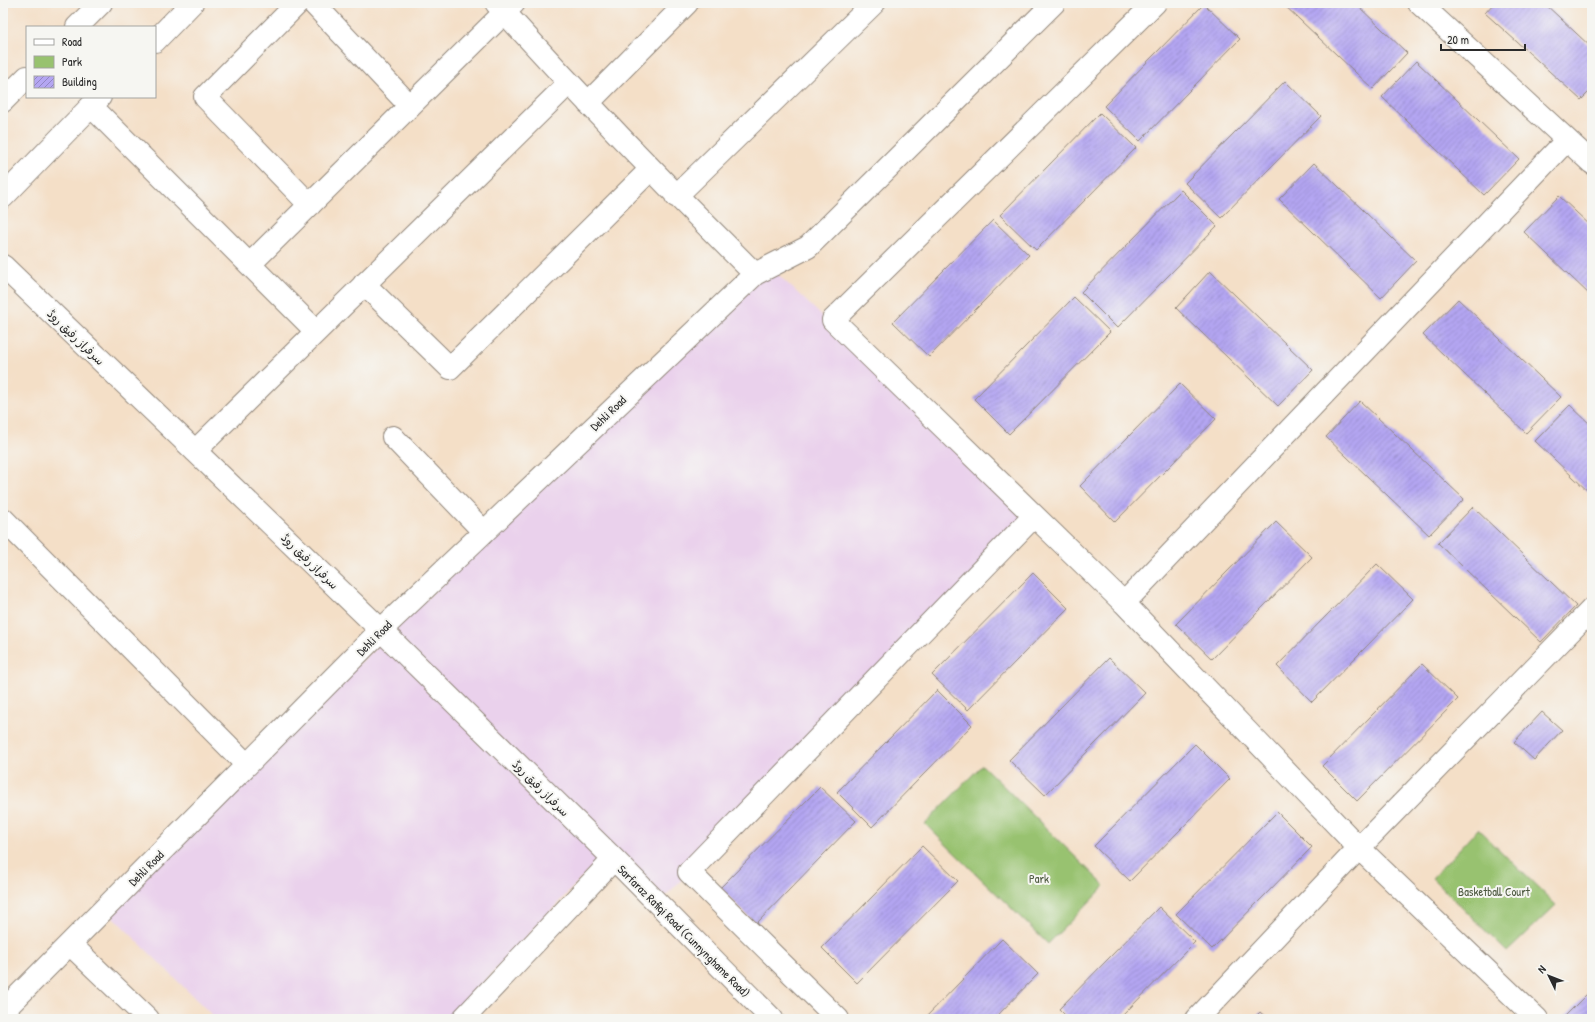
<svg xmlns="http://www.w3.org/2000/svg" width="1595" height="1022" font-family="'Patrick Hand','Playpen Sans Arabic',sans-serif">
  <defs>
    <pattern id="building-hatch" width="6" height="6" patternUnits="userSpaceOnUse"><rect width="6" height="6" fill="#b4a6f2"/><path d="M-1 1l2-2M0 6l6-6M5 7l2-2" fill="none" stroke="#9387c4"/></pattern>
  </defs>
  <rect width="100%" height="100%" fill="#f6f6f2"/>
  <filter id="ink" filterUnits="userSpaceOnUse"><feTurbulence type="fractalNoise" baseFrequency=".025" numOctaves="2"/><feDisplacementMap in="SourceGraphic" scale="8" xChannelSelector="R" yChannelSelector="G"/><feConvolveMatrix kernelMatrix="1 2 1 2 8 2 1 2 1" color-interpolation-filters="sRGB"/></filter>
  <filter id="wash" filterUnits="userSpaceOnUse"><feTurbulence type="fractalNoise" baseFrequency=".012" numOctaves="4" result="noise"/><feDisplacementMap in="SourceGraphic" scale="16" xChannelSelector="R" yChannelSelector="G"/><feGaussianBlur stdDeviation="0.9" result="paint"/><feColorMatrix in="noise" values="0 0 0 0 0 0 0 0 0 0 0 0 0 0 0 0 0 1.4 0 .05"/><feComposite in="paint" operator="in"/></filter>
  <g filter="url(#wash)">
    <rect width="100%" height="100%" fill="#f4dfc7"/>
    <path fill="#ead1ec" d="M 770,267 L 1034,516 L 658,904 L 604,854 L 449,1019 L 216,1019 L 105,909 Z"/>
    <path fill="#98c26f" stroke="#62764d" d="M 982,765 L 1105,886 L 1048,944 L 925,824 Z
      M 1478,829 L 1556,905 L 1507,952 L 1432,878 Z"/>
    <g id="blocks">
      <path fill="url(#building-hatch)" d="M 1282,3 L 1355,3 L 1407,53 L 1373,89 Z
        M 1494,3 L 1544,3 L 1592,48 L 1592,89 L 1581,100 L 1485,13 Z
        M 1204,4 L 1240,39 L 1140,141 L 1104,106 Z
        M 1416,61 L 1519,159 L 1484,195 L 1382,97 Z
        M 1285,81 L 1321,116 L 1221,218 L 1185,183 Z
        M 1100,113 L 1136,148 L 1036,250 L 1000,215 Z
        M 1314,163 L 1416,261 L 1381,298 L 1279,199 Z
        M 1181,190 L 1217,226 L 1117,328 L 1081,292 Z
        M 1559,196 L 1592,227 L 1592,297 L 1524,232 Z
        M 993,220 L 1029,255 L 929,357 L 893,322 Z
        M 1210,271 L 1313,370 L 1278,406 L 1176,308 Z
        M 1074,297 L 1110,332 L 1009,434 L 974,399 Z
        M 1458,299 L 1561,397 L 1526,433 L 1423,335 Z
        M 1180,384 L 1216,419 L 1115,522 L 1080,486 Z
        M 1360,401 L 1464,499 L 1429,535 L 1326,437 Z
        M 1570,405 L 1592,426 L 1592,495 L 1535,441 Z
        M 1473,507 L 1576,606 L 1541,642 L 1438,543 Z
        M 1276,522 L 1312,557 L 1212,659 L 1176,624 Z
        M 1377,564 L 1413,599 L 1312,702 L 1277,666 Z
        M 1033,573 L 1068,608 L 968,710 L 932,675 Z
        M 1109,658 L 1145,693 L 1045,795 L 1009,760 Z
        M 1422,664 L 1458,699 L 1357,801 L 1322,766 Z
        M 937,690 L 972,725 L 872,827 L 837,792 Z
        M 1542,712 L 1562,730 L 1534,760 L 1514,742 Z
        M 1195,744 L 1230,779 L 1130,881 L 1094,846 Z
        M 820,787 L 856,821 L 756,924 L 720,888 Z
        M 1277,812 L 1312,847 L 1212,949 L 1176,914 Z
        M 922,846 L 958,881 L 857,983 L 822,948 Z
        M 1159,907 L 1195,942 L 1119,1019 L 1069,1019 L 1059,1009 Z
        M 1002,939 L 1038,974 L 994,1019 L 924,1019 Z
        M 1588,993 L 1592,997 L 1592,1019 L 1566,1019 L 1564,1017 Z
        M 1260,1012 L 1268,1019 L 1253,1019 Z"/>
    </g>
  </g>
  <g filter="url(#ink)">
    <use href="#blocks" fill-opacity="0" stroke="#908579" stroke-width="1"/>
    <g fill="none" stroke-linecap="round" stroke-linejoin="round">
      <defs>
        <path id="minor" d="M 298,3 L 205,97 L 310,205
          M 313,3 L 410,106
          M 496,3 C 580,96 666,186 755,274
          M 1155,3 L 833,320 L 1124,603 L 1359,848 L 1537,1019
          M 1419,3 L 1592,163
          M 77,27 L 101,3
          M 155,41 L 192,3
          M 3,101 L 27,77
          M 588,103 L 687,3
          M 91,106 L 316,331
          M 676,196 L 874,3
          M 3,197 L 100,97
          M 250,264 L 514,3
          M 3,266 L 381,630 L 614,859 L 772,1019
          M 364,284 L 450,368 L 651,169
          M 393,437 L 484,532
          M 195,451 L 568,84
          M 3,519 L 247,765
          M 1124,603 L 1567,140
          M 70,944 L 148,1019
          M 3,1011 L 381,630 L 755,274 L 808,247 L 1054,3
          M 463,1019 L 614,859
          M 838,1019 L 689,872 L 1034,516
          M 1197,1019 L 1359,848 L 1592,609"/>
      </defs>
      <use href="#minor" stroke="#908579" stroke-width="24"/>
      <use href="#minor" stroke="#fff" stroke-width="22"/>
    </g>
  </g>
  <g text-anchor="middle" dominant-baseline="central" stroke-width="4" stroke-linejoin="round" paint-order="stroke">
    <g font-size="12" fill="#2b2b2b" stroke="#f6f6f2">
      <text transform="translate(76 337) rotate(44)">سرفراز رفیق روڈ</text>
      <text transform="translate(608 413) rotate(-44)">Dehli Road</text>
      <text transform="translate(310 561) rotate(44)">سرفراز رفیق روڈ</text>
      <text transform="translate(374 638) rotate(-45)">Dehli Road</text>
      <text transform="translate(541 788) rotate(45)">سرفراز رفیق روڈ</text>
      <text transform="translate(146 868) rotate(-45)">Dehli Road</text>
      <text transform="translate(684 931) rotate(45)">Sarfaraz Rafiqi Road (Cunnynghame Road)</text>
    </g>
    <g font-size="12" fill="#4c583f" stroke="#f6f6f2">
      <text x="1039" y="878">Park</text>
      <text x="1494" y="891">Basketball Court</text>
    </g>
  </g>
  <rect width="1595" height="1022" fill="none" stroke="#f6f6f2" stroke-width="16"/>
  <rect x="26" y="26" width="130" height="72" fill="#f6f6f2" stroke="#a5a5a2"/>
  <rect x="34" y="39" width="20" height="6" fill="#ffffff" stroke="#a5a5a2"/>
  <text x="62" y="46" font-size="12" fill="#2b2b2b">Road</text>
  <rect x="34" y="56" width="20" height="12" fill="#98c26f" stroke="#a5a5a2"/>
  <text x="62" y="66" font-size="12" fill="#2b2b2b">Park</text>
  <rect x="34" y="76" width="20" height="12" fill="url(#building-hatch)" stroke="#a5a5a2"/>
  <text x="62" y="86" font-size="12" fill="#2b2b2b">Building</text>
  <g transform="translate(1549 976) rotate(313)" stroke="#f6f6f2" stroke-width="3" paint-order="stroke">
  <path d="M0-3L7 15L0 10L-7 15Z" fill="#2b2b2b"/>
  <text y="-6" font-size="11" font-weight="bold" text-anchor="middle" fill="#2b2b2b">N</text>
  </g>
  <path d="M1441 44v6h84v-6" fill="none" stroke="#2b2b2b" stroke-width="2"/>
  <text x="1447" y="44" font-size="12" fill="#2b2b2b" stroke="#f6f6f2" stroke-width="3" paint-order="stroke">20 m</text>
</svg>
